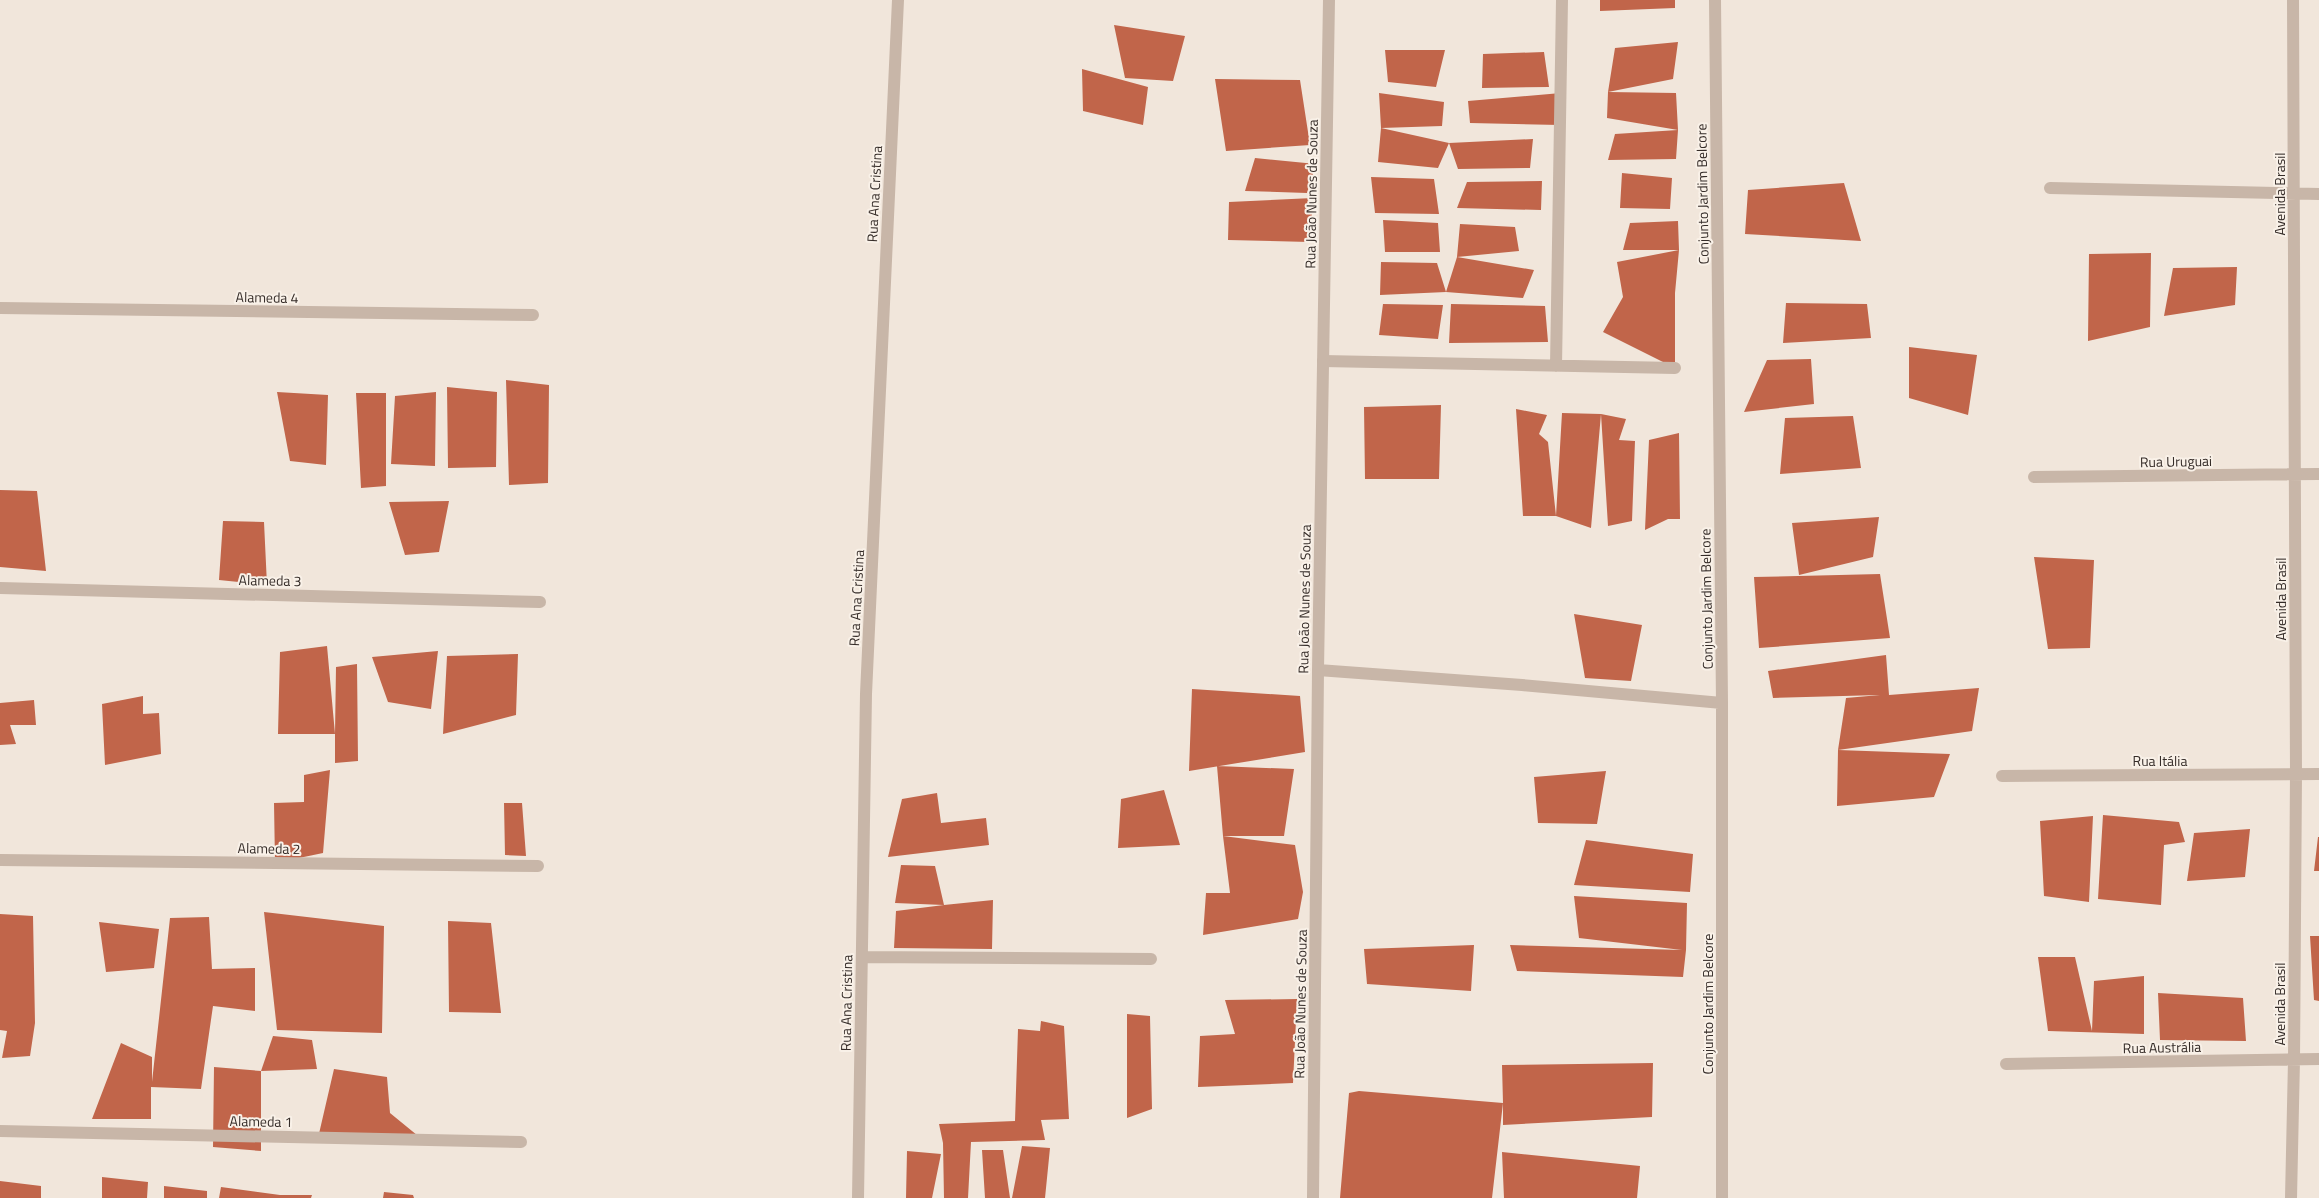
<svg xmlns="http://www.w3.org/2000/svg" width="2319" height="1198" font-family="'Titillium Web',sans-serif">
  <rect width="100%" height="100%" fill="#f1e6db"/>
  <path fill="#c1654a" d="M 1600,0 L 1675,0 L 1675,8 L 1600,11 Z
    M 1114,25 L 1185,36 L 1173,81 L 1125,78 Z
    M 1678,42 L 1673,79 L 1608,92 L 1676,93 L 1678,130 L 1607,118 L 1608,92 L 1615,48 Z
    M 1385,50 L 1445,50 L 1436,87 L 1388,82 Z
    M 1544,52 L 1549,87 L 1482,88 L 1483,54 Z
    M 1082,69 L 1148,87 L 1143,125 L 1083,111 Z
    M 1215,79 L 1300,80 L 1310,145 L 1226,151 Z
    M 1379,93 L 1444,102 L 1442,126 L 1381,128 L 1449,143 L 1438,168 L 1378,162 L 1381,128 Z
    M 1561,93 L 1560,125 L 1470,123 L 1468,101 Z
    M 1678,130 L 1676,159 L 1608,160 L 1615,134 Z
    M 1533,139 L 1530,168 L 1458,169 L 1449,143 Z
    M 1255,158 L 1316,164 L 1307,193 L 1245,191 Z
    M 1622,173 L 1672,178 L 1670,209 L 1620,208 Z
    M 1371,177 L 1434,179 L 1439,214 L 1375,213 Z
    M 1542,181 L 1541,210 L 1457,208 L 1467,182 Z
    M 1844,183 L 1861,241 L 1745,234 L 1748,190 Z
    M 1313,198 L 1310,242 L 1228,240 L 1229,202 Z
    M 1383,220 L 1438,223 L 1440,252 L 1385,252 Z
    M 1678,221 L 1679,250 L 1675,293 L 1675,368 L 1603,332 L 1623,297 L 1617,262 L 1679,250 L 1623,250 L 1630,223 Z
    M 1460,224 L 1515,227 L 1519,251 L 1457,257 Z
    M 2151,253 L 2150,327 L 2088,341 L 2089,254 Z
    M 1457,257 L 1534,270 L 1523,298 L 1446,292 Z
    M 1381,262 L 1437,263 L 1446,292 L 1380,295 Z
    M 2237,267 L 2235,305 L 2164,316 L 2173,268 Z
    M 1786,303 L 1867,304 L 1871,338 L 1783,343 Z
    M 1383,304 L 1443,305 L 1438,339 L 1379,335 Z
    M 1451,304 L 1545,306 L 1548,342 L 1449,343 Z
    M 1909,347 L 1977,355 L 1968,415 L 1909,398 Z
    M 1811,359 L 1814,404 L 1744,412 L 1767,360 Z
    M 506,380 L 549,385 L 548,483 L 509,485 Z
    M 447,387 L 497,392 L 496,467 L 448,468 Z
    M 277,392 L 328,395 L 326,465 L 290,461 Z
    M 436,392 L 435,466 L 391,464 L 395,396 Z
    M 356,393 L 386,393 L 386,486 L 361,488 Z
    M 1441,405 L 1439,479 L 1365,479 L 1364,407 Z
    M 1516,409 L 1547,415 L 1539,434 L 1548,442 L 1556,516 L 1523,516 Z
    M 1562,413 L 1601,414 L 1626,419 L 1619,440 L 1635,441 L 1632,521 L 1608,526 L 1601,414 L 1591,528 L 1556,516 Z
    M 1853,416 L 1861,468 L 1780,474 L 1785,418 Z
    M 1679,433 L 1680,519 L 1668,519 L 1645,530 L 1649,440 Z
    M 0,490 L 37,491 L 46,571 L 0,567 Z
    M 449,501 L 439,552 L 405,555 L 389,502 Z
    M 1879,517 L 1873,557 L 1799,575 L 1792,523 Z
    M 223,521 L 264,522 L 267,585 L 219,580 Z
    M 2034,557 L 2094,560 L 2090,648 L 2048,649 Z
    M 1880,574 L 1890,638 L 1759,648 L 1754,577 Z
    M 1574,614 L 1642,625 L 1631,681 L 1585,678 Z
    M 327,646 L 335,734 L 336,667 L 357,664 L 358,761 L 335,763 L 335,734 L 278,734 L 280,652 Z
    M 438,651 L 431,709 L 388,702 L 372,657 Z
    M 518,654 L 516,715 L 443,734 L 447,656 Z
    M 1886,655 L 1889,695 L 1979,688 L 1972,731 L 1838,750 L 1846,698 L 1880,695 L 1773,698 L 1768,671 Z
    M 1192,689 L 1300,696 L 1305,752 L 1189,771 Z
    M 143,696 L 143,714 L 159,713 L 161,754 L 105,765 L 102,704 Z
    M 34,700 L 36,725 L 10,725 L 16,744 L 0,745 L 0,703 Z
    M 1838,750 L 1950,754 L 1934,797 L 1837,806 Z
    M 1217,766 L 1294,769 L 1284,836 L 1223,836 L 1295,845 L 1303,892 L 1298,919 L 1203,935 L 1206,893 L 1230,893 L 1223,836 Z
    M 330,770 L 323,853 L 275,863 L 274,803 L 304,802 L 304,775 Z
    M 1606,771 L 1597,824 L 1538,823 L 1534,777 Z
    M 1164,790 L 1180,845 L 1118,848 L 1121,799 Z
    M 937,793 L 941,823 L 986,818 L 989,845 L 888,857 L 902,799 Z
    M 504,803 L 522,803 L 526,856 L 505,855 Z
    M 2103,815 L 2179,822 L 2185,842 L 2164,845 L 2161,905 L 2098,899 Z
    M 2093,816 L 2089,902 L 2044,896 L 2040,821 Z
    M 2250,829 L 2245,877 L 2187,881 L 2194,833 Z
    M 2318,837 L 2319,837 L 2319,871 L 2314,871 Z
    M 1586,840 L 1693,854 L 1690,892 L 1574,885 Z
    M 901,865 L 935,866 L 944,905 L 993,900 L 992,949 L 894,948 L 896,911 L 944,905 L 895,903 Z
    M 1574,896 L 1687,903 L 1686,950 L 1683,977 L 1517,971 L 1510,945 L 1682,950 L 1579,938 Z
    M 264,912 L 384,926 L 382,1033 L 277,1030 Z
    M 0,914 L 33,916 L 35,1023 L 30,1056 L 2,1058 L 7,1031 L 0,1030 Z
    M 209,917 L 212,969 L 255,968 L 255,1011 L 213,1006 L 201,1089 L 151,1087 L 151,1119 L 92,1119 L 121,1043 L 152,1057 L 152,1082 L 170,918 Z
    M 448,921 L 491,923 L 501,1013 L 449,1012 Z
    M 99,922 L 159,929 L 154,968 L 106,972 Z
    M 2310,936 L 2319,936 L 2319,1001 L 2314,1000 Z
    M 1474,945 L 1471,991 L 1367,984 L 1364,949 Z
    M 2038,957 L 2075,957 L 2092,1031 L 2094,981 L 2144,976 L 2144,1034 L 2048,1031 Z
    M 2158,993 L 2243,998 L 2246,1041 L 2160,1040 Z
    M 1297,999 L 1293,1083 L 1198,1087 L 1200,1036 L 1235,1034 L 1225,1000 Z
    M 1127,1014 L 1150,1016 L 1152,1109 L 1127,1118 Z
    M 1041,1021 L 1064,1026 L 1069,1119 L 1041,1120 L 1045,1140 L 971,1142 L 968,1198 L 944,1198 L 943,1143 L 939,1124 L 1015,1121 L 1018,1029 L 1040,1031 Z
    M 273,1036 L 312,1040 L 317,1069 L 261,1071 Z
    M 1653,1063 L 1652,1117 L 1503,1125 L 1503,1103 L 1492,1198 L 1340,1198 L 1349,1093 L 1359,1091 L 1503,1103 L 1502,1065 Z
    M 214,1067 L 261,1071 L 261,1151 L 213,1147 Z
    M 334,1069 L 387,1077 L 390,1113 L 423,1140 L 318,1138 Z
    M 1022,1146 L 1050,1148 L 1045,1198 L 1012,1198 Z
    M 982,1150 L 1003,1150 L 1010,1198 L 985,1198 Z
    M 907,1151 L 941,1154 L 932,1198 L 906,1198 Z
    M 1502,1152 L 1640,1166 L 1637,1198 L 1504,1198 Z
    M 102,1177 L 148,1182 L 147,1198 L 102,1198 Z
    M 0,1181 L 41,1186 L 41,1198 L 0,1198 Z
    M 164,1186 L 207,1191 L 207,1198 L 164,1198 Z
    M 221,1187 L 280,1195 L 312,1195 L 311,1198 L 219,1198 Z
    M 384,1192 L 413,1195 L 414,1198 L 383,1198 Z"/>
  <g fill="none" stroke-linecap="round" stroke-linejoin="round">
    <path stroke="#c8b6a8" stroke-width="12" d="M 0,308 L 533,315
      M 1323,361 L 1675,368
      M 1556,366 L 1562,0
      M 0,588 L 540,602
      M 0,860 L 538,866
      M 0,1131 L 521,1142"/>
    <path stroke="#c8b6a8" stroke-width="12" d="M 1715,0 L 1722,703 L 1722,1198
      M 2050,188 L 2319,194
      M 2034,477 L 2319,474
      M 1318,670 L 1522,685 L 1722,703
      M 2002,776 L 2319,774
      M 862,957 L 1151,959
      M 2006,1064 L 2319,1059
      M 858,1198 L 866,694 L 898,0
      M 1313,1198 L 1318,670 L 1329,0
      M 2291,1198 L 2294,1060 L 2296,774 L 2293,0"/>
  </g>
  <g text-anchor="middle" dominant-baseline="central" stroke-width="4" stroke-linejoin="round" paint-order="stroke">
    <g font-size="14" fill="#352c28" stroke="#f9f1e8">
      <text transform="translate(874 194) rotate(-87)">Rua Ana Cristina</text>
      <text transform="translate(1311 194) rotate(-89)">Rua João Nunes de Souza</text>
      <text transform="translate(1702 194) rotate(-91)">Conjunto Jardim Belcore</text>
      <text transform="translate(2279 194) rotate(-90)">Avenida Brasil</text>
      <text transform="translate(267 297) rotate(1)">Alameda 4</text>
      <text transform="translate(2176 461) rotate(-1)">Rua Uruguai</text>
      <text transform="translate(270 580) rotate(1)">Alameda 3</text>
      <text transform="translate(856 598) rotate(-87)">Rua Ana Cristina</text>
      <text transform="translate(1304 599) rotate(-89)">Rua João Nunes de Souza</text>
      <text transform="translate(1706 599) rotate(-91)">Conjunto Jardim Belcore</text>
      <text transform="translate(2280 599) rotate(-90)">Avenida Brasil</text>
      <text x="2160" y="760">Rua Itália</text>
      <text transform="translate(269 848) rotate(1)">Alameda 2</text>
      <text transform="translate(846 1003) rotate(-89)">Rua Ana Cristina</text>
      <text transform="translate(1300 1004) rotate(-89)">Rua João Nunes de Souza</text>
      <text transform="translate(1707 1004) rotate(-90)">Conjunto Jardim Belcore</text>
      <text transform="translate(2279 1004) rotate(-90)">Avenida Brasil</text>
      <text transform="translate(2162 1047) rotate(-1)">Rua Austrália</text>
      <text transform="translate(261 1121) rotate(1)">Alameda 1</text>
    </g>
  </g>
</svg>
